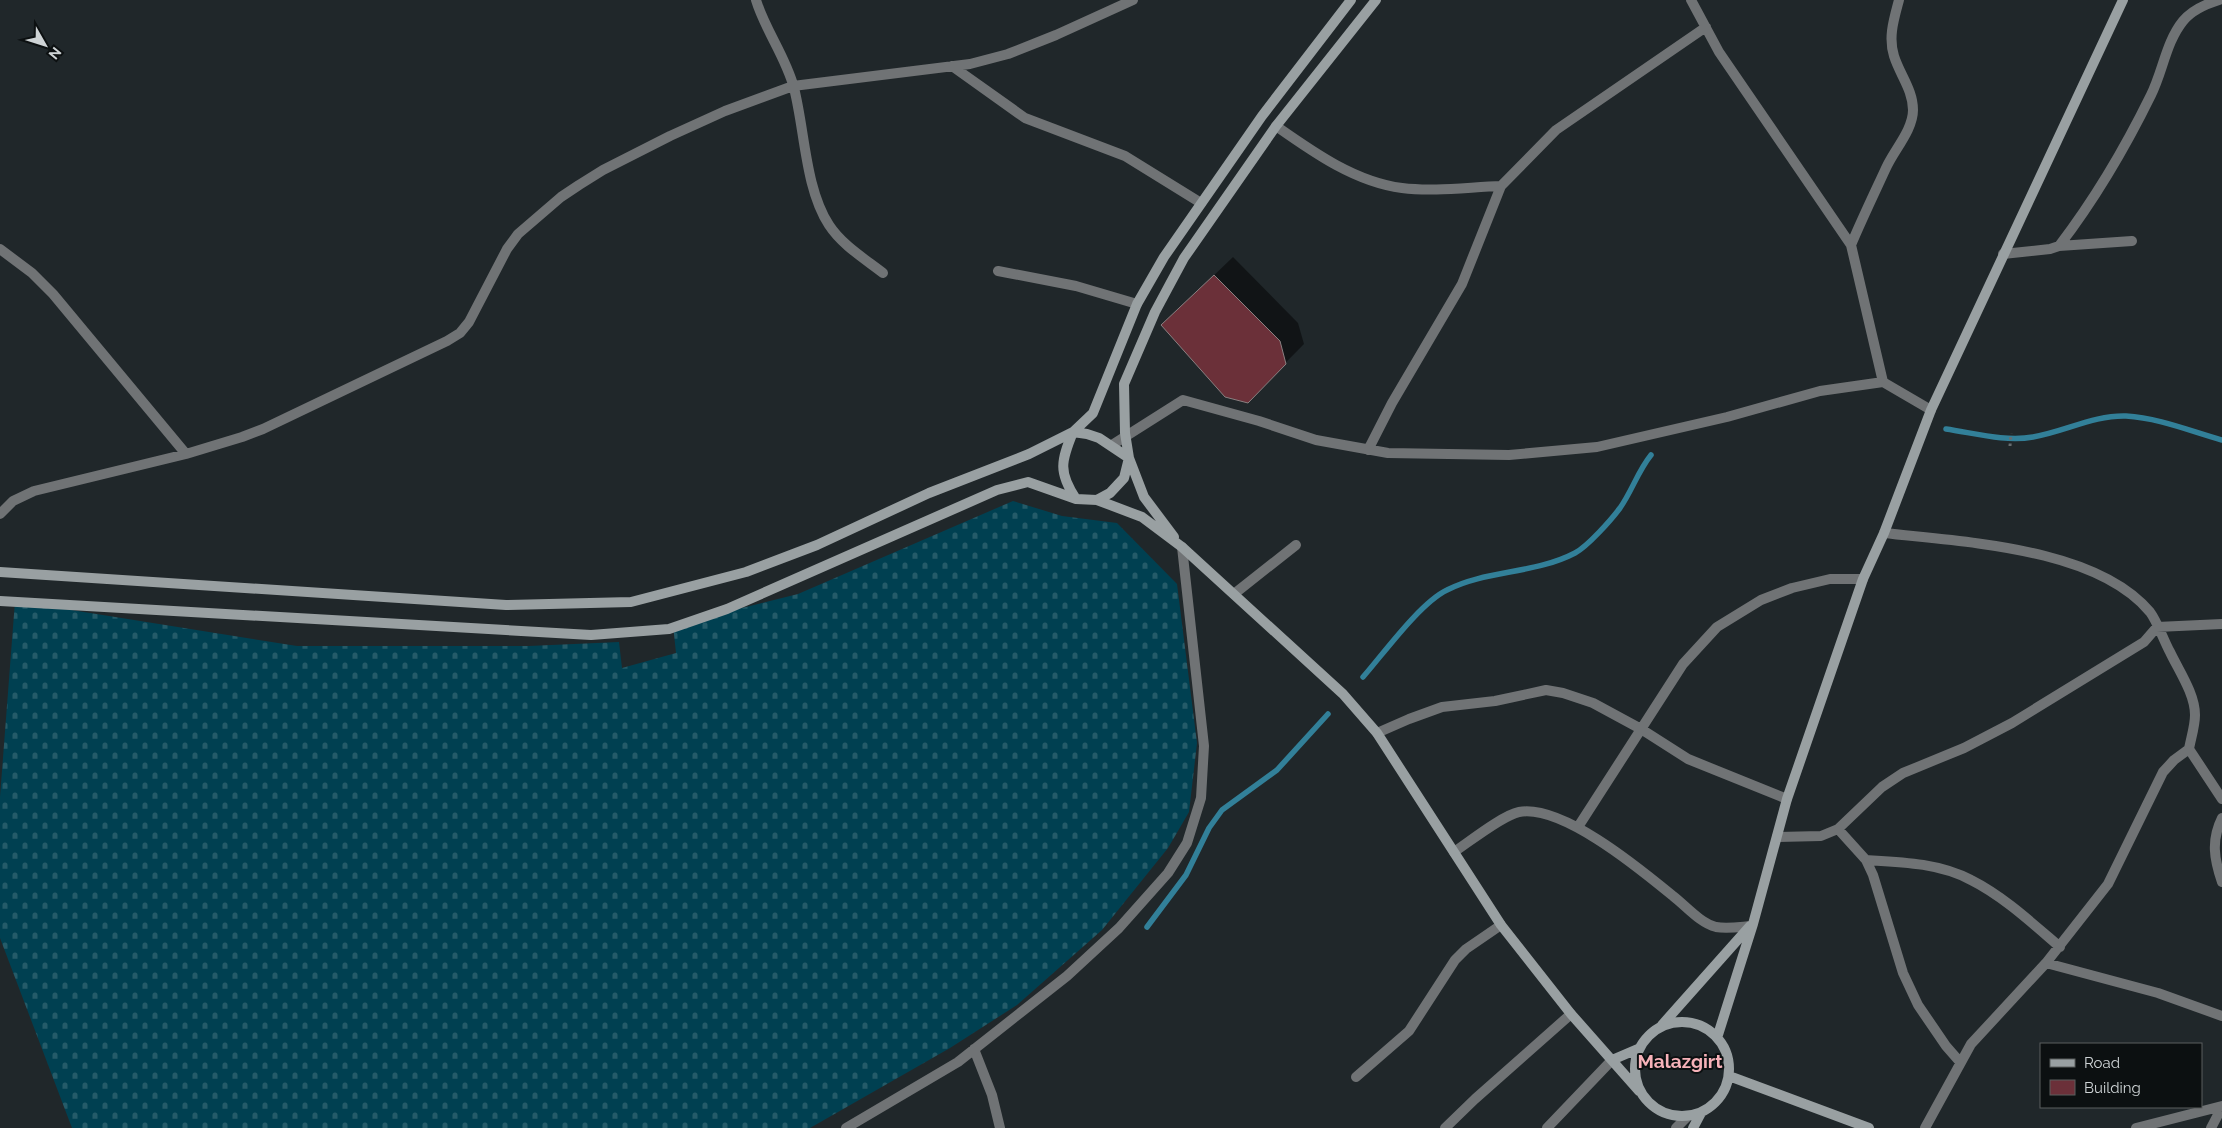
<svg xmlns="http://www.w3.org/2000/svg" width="2222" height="1128" font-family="Raleway,sans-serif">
  <defs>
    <pattern id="cemetery-stones" width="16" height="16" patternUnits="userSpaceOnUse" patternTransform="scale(1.25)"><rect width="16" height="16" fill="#004051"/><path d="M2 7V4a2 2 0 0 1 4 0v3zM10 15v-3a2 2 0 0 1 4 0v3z" fill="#245b69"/></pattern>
  </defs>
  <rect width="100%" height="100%" fill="#20272a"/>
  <path fill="url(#cemetery-stones)" d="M 1013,501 L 1062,516 L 1117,523 L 1177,584 L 1197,743 L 1189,812 L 1168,848 L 1102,930 L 1017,1005 L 950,1048 L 810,1128 L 72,1128 L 0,938 L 0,797 L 15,601 L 297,646 L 529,646 L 619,642 L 622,668 L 676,653 L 673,625 L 798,594 Z"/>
  <path fill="#0007" d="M 1233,257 L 1298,323 L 1304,344 L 1248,401 L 1182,306 Z"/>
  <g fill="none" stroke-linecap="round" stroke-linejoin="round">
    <path stroke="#328099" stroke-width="5.5" d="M 1946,429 C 1974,433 2005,442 2033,437 C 2064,432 2094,415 2126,416 C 2159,418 2190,431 2222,440
      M 1363,677 C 1384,653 1420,603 1447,590 C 1486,570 1535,574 1575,553 C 1588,546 1611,520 1620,508 C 1632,491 1638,471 1651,455
      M 1147,927 L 1186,875 L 1209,828 L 1222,810 L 1277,770 L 1328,714"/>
  </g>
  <path fill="#6b3039" stroke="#8a8081" d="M 1214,275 L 1280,341 L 1286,364 L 1248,403 L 1225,397 L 1161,325 Z"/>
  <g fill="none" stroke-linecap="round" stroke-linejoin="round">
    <path stroke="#676d70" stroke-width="3" stroke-dasharray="2.5 4" stroke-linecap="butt" d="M 2010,446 L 2011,433"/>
    <path stroke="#707375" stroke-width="10" d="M 756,0 C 765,30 786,57 794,88 C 805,131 805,188 829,225 C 842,245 865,259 883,273
      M 1691,0 L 1719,52 L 1851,245 L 1883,382 L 1931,410
      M 952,66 L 1025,118 L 1125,156 L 1201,203
      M 1276,126 C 1313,152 1355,182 1402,188 C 1434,192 1469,187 1501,186 L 1556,130 L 1706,27
      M 1851,245 C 1862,219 1874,194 1886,168 C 1894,150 1913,130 1913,110 C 1913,90 1900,75 1894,56 C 1888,37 1894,19 1899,0
      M 2059,246 L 2132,241
      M 0,249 L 32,273 L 53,294 L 186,454
      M 2003,254 L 2050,249 L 2059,246 C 2095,199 2125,148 2151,95 C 2163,71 2166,42 2183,21 C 2192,10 2206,4 2219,0
      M 998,271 L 1076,286 L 1137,304
      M 1112,445 L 1183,400 L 1259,421 L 1316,440 L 1388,453 L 1509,455 L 1597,447 L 1727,417 L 1820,391 L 1883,382
      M 1368,450 L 1392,403 L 1462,284 L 1501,186
      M 0,514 L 13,501 L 34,491 L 186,454 L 242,437 L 263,429 L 447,341 L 460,333 L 469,322 L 507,249 L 518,234 L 561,197 L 579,185 L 603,170 L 670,136 L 725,111 L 793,86 L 970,64 L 1008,54 L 1056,35 L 1133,0
      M 1884,533 C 1962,542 2096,547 2150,612 C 2157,621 2164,641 2170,652 C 2179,671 2195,694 2195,715 C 2195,726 2191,738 2189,749 L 2222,799
      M 1234,594 L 1296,545
      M 1377,733 L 1409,719 L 1442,707 L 1495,701 L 1546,690 L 1563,693 L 1593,703 L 1641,729 L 1688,759 L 1787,799
      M 2222,818 C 2211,840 2214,859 2222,882
      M 1578,827 L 1683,664 L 1717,627 L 1761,600 L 1792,588 L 1830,579 L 1863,579
      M 1838,829 L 1866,860 L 1873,875 L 1903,973 L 1918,1005 L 1946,1046 L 1960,1062
      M 1777,837 L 1821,836 L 1838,829 L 1882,787 L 1903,773 L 1964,748 L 2012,723 L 2144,642 L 2157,627 L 2222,624
      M 1454,852 C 1469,842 1503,815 1519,812 C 1562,804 1640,869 1673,896 C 1686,906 1700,923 1716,927 C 1727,929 1739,927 1751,926
      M 1866,860 C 1901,862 1939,863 1971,880 C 2003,896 2032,923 2060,947
      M 2046,963 L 2158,993 L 2222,1016
      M 974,1049 L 992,1095 L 1000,1128
      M 1356,1077 L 1409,1031 L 1455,960 L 1466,949 L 1501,925
      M 846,1128 L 958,1062 L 1067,976 L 1119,928 L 1168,873 L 1187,843 L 1201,798 L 1204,746 L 1182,547
      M 1445,1128 L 1475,1099 L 1571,1014
      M 1547,1128 L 1612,1060
      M 1676,1128 L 1687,1117
      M 1925,1128 L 1971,1044 L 2046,963 L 2108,884 L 2163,772 L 2174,760 L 2189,749
      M 2136,1128 L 2222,1106
      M 2211,1128 L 2222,1107"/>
    <path stroke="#99a0a2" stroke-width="10" d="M 1076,499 C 1058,472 1061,461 1073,432 L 1087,434 L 1099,438 L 1129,458 L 1144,497 L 1174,537
      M 1097,500 L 1142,517 L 1182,547 L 1343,694 L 1377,733 L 1501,925 L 1571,1014 L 1639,1091
      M 0,572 L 506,605 L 631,602 L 746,572 L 817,545 L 929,493 L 1029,454 L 1073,432 L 1093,413 L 1137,304 L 1164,257 L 1262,116 L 1351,0
      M 0,601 L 591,635 L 669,629 L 727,609 L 997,490 L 1028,482 L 1076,499 L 1097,500 L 1110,493 L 1124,478 L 1129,458 L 1125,433 L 1124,384 L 1155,312 L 1170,284 L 1184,258 L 1276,126 L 1376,0
      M1635 1069a47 47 0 1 1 94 0a47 47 0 1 1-94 0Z
      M 1662,1025 L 1750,926
      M 1717,1038 L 1753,924 L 1787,799 L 1863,579 L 1884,533 L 1931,410 L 2123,0
      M 1612,1060 L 1640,1048
      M 1729,1076 L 1869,1128
      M 1693,1128 L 1701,1113"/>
  </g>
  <g text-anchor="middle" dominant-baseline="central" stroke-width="4" stroke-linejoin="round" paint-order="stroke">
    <g font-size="19" font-weight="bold" fill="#f7b2b9" stroke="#0c1011">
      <text x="1680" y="1061">Malazgirt</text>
    </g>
  </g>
  <rect x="2040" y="1043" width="162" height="65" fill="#0c1011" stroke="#5a5e5f"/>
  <rect x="2050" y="1059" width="25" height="8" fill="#99a0a2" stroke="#5a5e5f"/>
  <text x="2084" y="1068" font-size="15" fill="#ced3d5">Road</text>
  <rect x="2050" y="1080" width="25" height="15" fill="#6b3039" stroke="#5a5e5f"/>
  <text x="2084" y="1093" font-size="15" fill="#ced3d5">Building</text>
  <g transform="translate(45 45) rotate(129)" stroke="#0c1011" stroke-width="4" paint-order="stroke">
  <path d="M0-4L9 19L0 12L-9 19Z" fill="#ced3d5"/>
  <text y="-8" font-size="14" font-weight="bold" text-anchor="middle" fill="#ced3d5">N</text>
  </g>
</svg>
